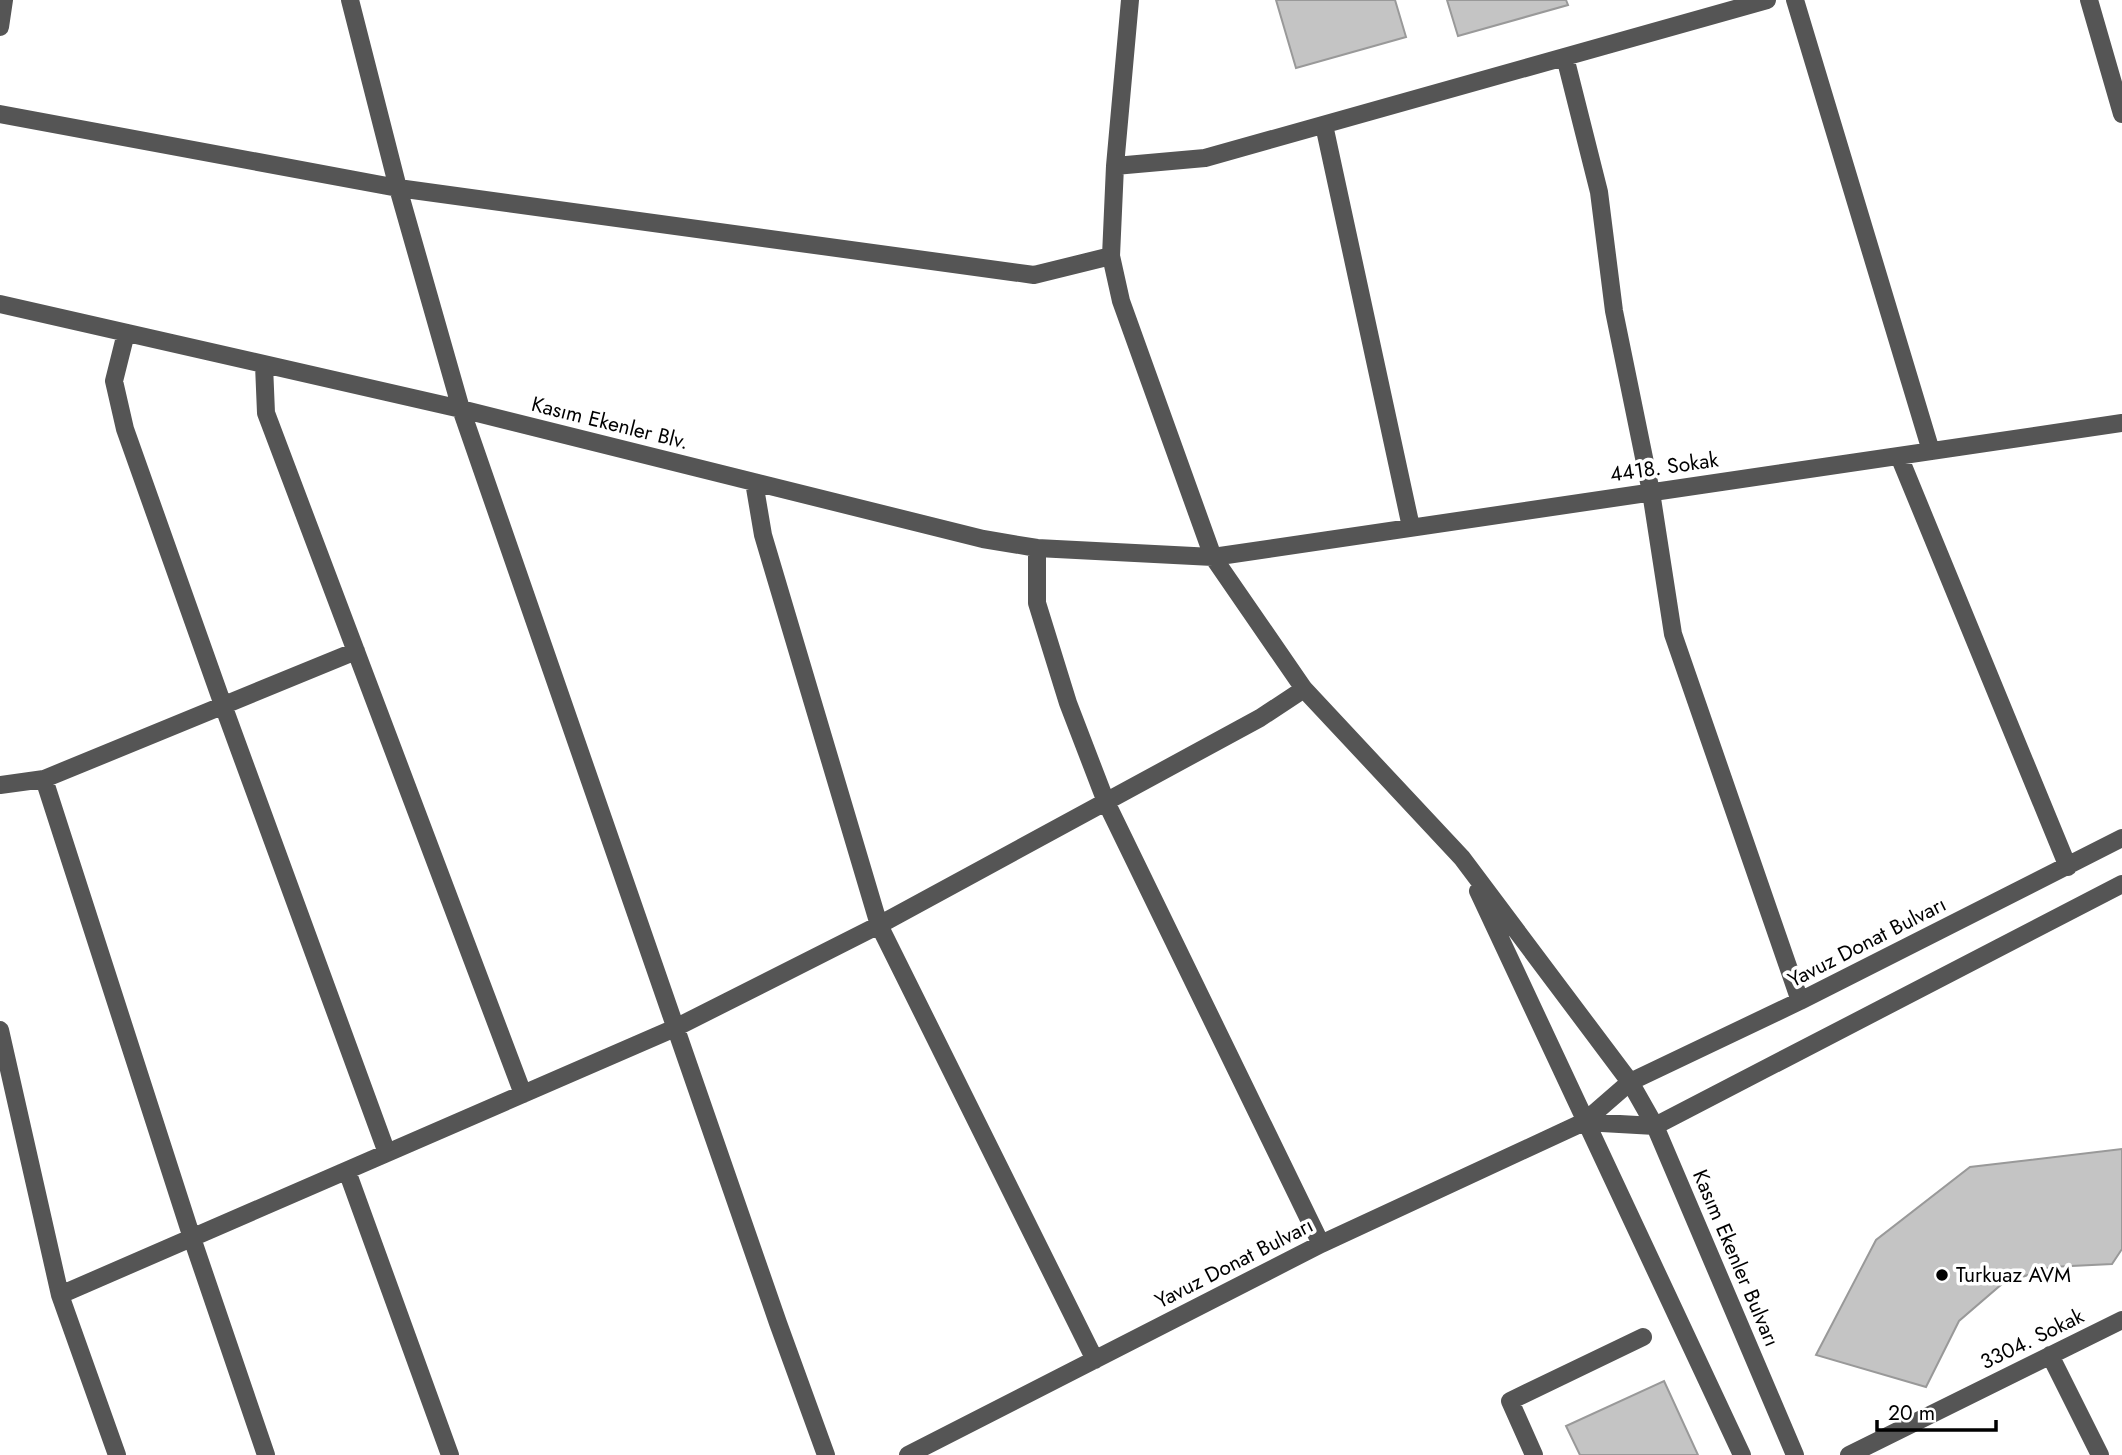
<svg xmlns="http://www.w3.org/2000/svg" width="2122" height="1455" font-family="Jost,sans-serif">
  <rect width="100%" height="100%" fill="#fff"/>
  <path fill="#c4c4c4" stroke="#999" stroke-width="2" d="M 1276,0 L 1395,0 L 1406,37 L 1296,68 Z
    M 1447,0 L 1566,0 L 1568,5 L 1458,36 Z
    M 2122,1149 L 2122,1249 L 2112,1264 L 2051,1267 L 2002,1284 L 1959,1321 L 1926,1387 L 1816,1355 L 1876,1240 L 1970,1167 Z
    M 1664,1381 L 1698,1455 L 1580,1455 L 1566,1426 Z"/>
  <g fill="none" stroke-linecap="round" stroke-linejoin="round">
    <path stroke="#555" stroke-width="18" d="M 350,0 L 398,188 L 461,409 L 778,1323 L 826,1455
      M 1130,0 L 1115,166 L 1111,256 L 1121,301 L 1213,557 L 1304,689 L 1462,858 L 1630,1082 L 1655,1126 L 1795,1455
      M 1795,0 L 1931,451
      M 2089,0 L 2122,114
      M 0,27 L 4,0
      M 1565,57 L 1599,192 L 1614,311 L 1651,492 L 1673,634 L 1800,1001
      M 0,114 L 398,188 L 1034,275 L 1111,256
      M 1324,125 L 1411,527
      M 1115,166 L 1205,158 L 1767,0
      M 0,304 L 461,409 L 983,539 L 1037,548 L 1213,557 L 2122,423
      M 126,333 L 114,381 L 125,429 L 223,705 L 387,1153
      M 264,365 L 266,413 L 523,1094
      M 1899,456 L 2068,867
      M 754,482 L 763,535 L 879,925 L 1095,1360
      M 1037,548 L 1037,603 L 1068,703 L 1106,802 L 1321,1244
      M 44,779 L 192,1238 L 266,1455
      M 0,785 L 44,779 L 356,651
      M 1478,891 L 1742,1455
      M 0,1030 L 60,1295 L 117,1455
      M 1584,1122 L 1655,1126
      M 1655,1126 L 2122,884
      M 347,1171 L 450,1455
      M 60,1295 L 675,1028 L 879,925 L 1260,718 L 1304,689
      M 2050,1355 L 2100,1455
      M 908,1455 L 1321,1244 L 1584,1122 L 1630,1082 L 1800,1001 L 2122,838
      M 1534,1455 L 1510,1401 L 1643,1337
      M 1849,1455 L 2122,1320"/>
  </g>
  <circle fill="#000" stroke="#fff" stroke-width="2.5" cx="1942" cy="1275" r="7"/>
  <g text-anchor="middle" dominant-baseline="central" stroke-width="7" stroke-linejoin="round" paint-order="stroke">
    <g font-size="21" fill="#000" stroke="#fff">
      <text transform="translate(610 423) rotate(14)">Kasım Ekenler Blv.</text>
      <text transform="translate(1664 467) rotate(-8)">4418. Sokak</text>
      <text transform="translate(1867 942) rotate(-27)">Yavuz Donat Bulvarı</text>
      <text transform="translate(1736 1258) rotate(67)">Kasım Ekenler Bulvarı</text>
      <text transform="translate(1234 1263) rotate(-27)">Yavuz Donat Bulvarı</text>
      <text transform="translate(2032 1339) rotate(-26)">3304. Sokak</text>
    </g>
    <g font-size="21" fill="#000" stroke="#fff" text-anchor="start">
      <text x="1956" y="1275">Turkuaz AVM</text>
    </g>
  </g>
  <path d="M1877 1420v10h119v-10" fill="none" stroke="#000000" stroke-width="3.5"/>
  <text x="1888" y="1420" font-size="21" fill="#000000" stroke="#ffffff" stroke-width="5" paint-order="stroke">20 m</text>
</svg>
